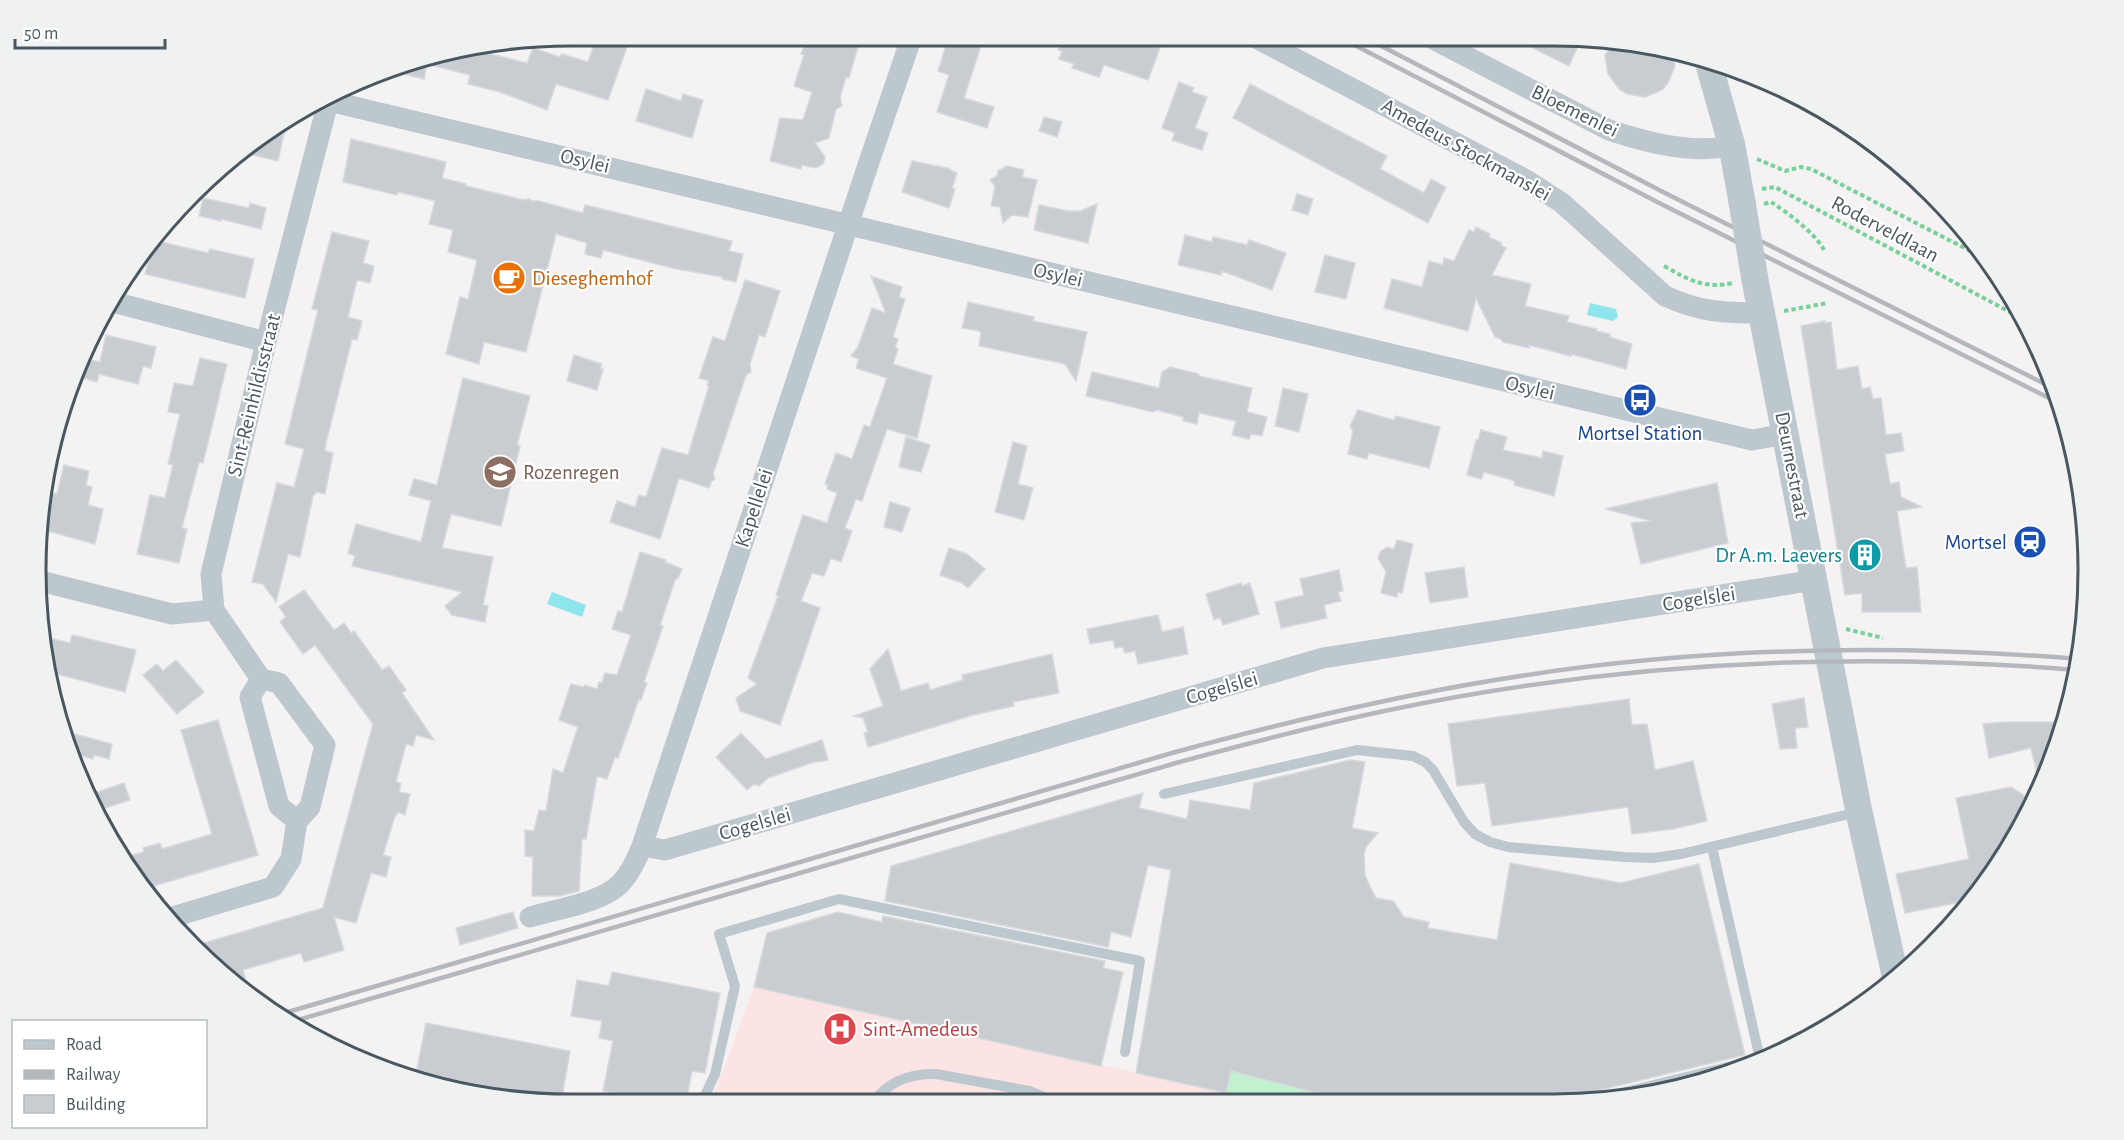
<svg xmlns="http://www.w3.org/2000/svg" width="2124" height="1140" font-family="'Alegreya Sans',sans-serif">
  <rect width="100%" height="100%" fill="#f4f2f2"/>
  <path fill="#fce4e4" d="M 754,987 L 1226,1093 L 1231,1071 L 1343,1100 L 711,1102 Z"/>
  <path fill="#c1f1ce" d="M 1231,1071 L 1343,1100 L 1224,1101 Z"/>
  <path fill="#8ee5ee" d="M 1590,303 L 1616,309 L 1618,317 L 1613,321 L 1587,315 Z
    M 552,592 L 586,605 L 582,617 L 547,604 Z"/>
  <path fill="#c9cdd1" stroke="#d6d9dd" stroke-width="1.5" d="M 597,36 L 622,36 L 627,47 L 608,100 L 556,84 L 547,110 L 500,92 L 468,84 L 470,75 L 427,64 L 424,79 L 388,70 L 398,64 L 478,51 L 527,63 L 533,48 L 560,57 L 562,54 L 588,62 Z
    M 808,36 L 861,36 L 849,78 L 846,77 L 840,98 L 842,106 L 836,109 L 829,138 L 815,143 L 825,157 L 823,164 L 816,168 L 802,165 L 801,169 L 770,161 L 780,118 L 803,120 L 812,92 L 794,86 L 804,55 L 801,54 Z
    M 949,36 L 984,36 L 964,98 L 994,107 L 987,128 L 937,112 L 949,75 L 938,71 Z
    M 1063,37 L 1152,37 L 1150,44 L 1160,48 L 1148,80 L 1104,65 L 1099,77 L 1072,68 L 1074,64 L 1059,59 L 1062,51 L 1058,50 Z
    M 1511,37 L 1582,37 L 1569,66 Z
    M 1615,41 L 1672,51 L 1675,66 L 1668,83 L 1662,90 L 1645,97 L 1627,94 L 1619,89 L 1608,74 L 1605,55 Z
    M 1179,82 L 1194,88 L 1192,92 L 1207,97 L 1195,128 L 1208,133 L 1202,150 L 1172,140 L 1175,133 L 1162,128 Z
    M 1250,84 L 1387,156 L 1380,169 L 1424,193 L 1431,179 L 1446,187 L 1428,223 L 1233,118 Z
    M 646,89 L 681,101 L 683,94 L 703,100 L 692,138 L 636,121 Z
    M 1044,117 L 1062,122 L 1057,137 L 1039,131 Z
    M 286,124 L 278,161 L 240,152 L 245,147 Z
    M 351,139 L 446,162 L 442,178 L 466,184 L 466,186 L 524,200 L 530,199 L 531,201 L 539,201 L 583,213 L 585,205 L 732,241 L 729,251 L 743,254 L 736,282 L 722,279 L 722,277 L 672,268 L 603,250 L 601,258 L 585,254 L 587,243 L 556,234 L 526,352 L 484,342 L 479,364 L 446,354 L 460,297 L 468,299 L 477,260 L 448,252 L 453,230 L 429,224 L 435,201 L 398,192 L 397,195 L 343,182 Z
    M 912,161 L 947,168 L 957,173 L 952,188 L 955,189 L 949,208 L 902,192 Z
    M 1007,166 L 1024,170 L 1022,177 L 1037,180 L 1028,217 L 1012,215 L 1003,223 L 1000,207 L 991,206 L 995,186 L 990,180 L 997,176 L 998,171 Z
    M 1297,194 L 1313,199 L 1308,215 L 1292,210 Z
    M 203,198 L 249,208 L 250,203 L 266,208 L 261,229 L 221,219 L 221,221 L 199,216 Z
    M 1097,204 L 1088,243 L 1034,230 L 1039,205 L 1068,211 L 1080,211 Z
    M 1476,227 L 1490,234 L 1489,237 L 1502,243 L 1501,245 L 1506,248 L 1492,275 L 1531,284 L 1525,306 L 1569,316 L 1567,322 L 1597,329 L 1596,331 L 1610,334 L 1610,337 L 1632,344 L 1626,369 L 1571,354 L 1571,356 L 1529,345 L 1529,348 L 1503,342 L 1501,339 L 1495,337 L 1476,298 L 1468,331 L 1384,308 L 1392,279 L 1422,287 L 1429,261 L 1443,265 L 1444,258 L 1454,261 L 1469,230 L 1474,232 Z
    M 332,232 L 369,241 L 363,263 L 374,266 L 370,283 L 357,280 L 348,317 L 362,321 L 357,340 L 352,339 L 326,443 L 325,451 L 333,453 L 325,494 L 317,492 L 313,496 L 300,557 L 288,554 L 276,602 L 263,584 L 252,582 L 277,483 L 294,487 L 304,449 L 285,444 L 318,310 L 312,309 Z
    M 1185,235 L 1212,242 L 1213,237 L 1247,245 L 1249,240 L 1286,253 L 1272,290 L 1222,271 L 1221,275 L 1178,265 Z
    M 157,241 L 208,253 L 210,249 L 254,259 L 245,298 L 145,274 L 152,246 Z
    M 1325,255 L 1355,263 L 1346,299 L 1315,292 Z
    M 871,276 L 902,287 L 899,297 L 905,299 L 893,337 L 898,339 L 895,347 L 898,349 L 893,364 L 932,376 L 917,438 L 887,429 L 862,501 L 856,499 L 845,528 L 852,531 L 841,562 L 831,558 L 824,576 L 812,573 L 801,601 L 820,608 L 780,725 L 740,711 L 736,698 L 757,684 L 748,678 L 778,596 L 776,595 L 803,515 L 827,523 L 837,493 L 827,489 L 828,485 L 825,484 L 836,453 L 852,459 L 864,425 L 870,427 L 887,378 L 856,368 L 859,359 L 851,356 L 858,347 L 872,308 L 886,313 Z
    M 745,280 L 780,291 L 765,337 L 759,335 L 750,364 L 751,372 L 746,375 L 713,474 L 715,479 L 711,482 L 709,488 L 679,478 L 660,539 L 610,522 L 617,501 L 635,507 L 639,495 L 646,497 L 662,448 L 688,455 L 709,386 L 707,385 L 709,381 L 699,378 L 713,337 L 725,341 Z
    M 968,302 L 1034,317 L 1033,321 L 1087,332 L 1076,381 L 1065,364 L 979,346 L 981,333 L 979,331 L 962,328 Z
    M 1825,321 L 1825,323 L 1831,322 L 1837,370 L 1858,366 L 1862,389 L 1870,387 L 1873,399 L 1881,398 L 1886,435 L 1901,433 L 1904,451 L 1885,454 L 1890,484 L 1899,482 L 1901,497 L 1922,507 L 1897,511 L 1906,568 L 1917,567 L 1921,612 L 1862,612 L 1862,593 L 1845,595 L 1801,326 Z
    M 106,335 L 156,347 L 151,368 L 143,366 L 138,384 L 99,374 L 97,382 L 79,377 L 87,359 L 100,362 Z
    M 574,355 L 602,364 L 600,369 L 603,369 L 597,390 L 567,381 Z
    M 200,358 L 227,364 L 203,463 L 199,462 L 182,528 L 187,529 L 179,563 L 137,554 L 150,495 L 165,498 L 173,465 L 168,464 L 180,414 L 168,412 L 174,383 L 193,386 Z
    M 1170,367 L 1199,374 L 1199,376 L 1252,388 L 1247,412 L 1267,417 L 1262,436 L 1251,434 L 1249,439 L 1232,435 L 1236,421 L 1199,413 L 1197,424 L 1183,421 L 1183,417 L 1157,410 L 1153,412 L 1086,396 L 1092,372 L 1159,388 L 1162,372 Z
    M 463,378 L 530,396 L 517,445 L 520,446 L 501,526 L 451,514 L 442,548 L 493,557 L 483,605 L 488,606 L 485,622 L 452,615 L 445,606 L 462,592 L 352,566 L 355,556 L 348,553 L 356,524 L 421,542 L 431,501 L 409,495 L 414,479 L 437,485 Z
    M 1283,388 L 1308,394 L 1299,432 L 1275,426 Z
    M 1358,410 L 1394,420 L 1396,416 L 1440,427 L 1429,468 L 1369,453 L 1367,459 L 1348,454 L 1353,431 L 1350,426 Z
    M 1481,430 L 1507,437 L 1503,450 L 1542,458 L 1543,451 L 1563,456 L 1554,496 L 1514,485 L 1515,481 L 1484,472 L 1481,479 L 1467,475 L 1476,440 L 1478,440 Z
    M 906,437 L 930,445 L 921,472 L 899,467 Z
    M 1013,442 L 1027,446 L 1018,484 L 1033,488 L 1024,520 L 995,512 Z
    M 64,465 L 89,471 L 86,485 L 92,487 L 88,505 L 103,509 L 95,544 L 44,530 L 48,492 L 57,494 Z
    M 1717,483 L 1728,543 L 1703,549 L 1641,564 L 1631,523 L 1651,521 L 1605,509 Z
    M 890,502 L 910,508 L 902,532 L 884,527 Z
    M 1397,540 L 1413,544 L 1402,593 L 1398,592 L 1397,597 L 1381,593 L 1386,572 L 1378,558 L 1380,552 L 1387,547 L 1394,549 Z
    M 949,548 L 967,554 L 985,569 L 968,588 L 962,583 L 940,575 Z
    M 640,552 L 666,560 L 665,562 L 682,569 L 678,578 L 675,580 L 660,625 L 663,626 L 644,682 L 647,683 L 641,700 L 639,699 L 618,758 L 615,757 L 607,779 L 597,776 L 586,839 L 582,839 L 579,891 L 560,896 L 532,896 L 533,857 L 525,856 L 525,830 L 534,831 L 539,810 L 546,811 L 553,769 L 563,773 L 578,727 L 559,720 L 571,684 L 583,687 L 585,685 L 597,689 L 599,682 L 602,683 L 605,673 L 617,675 L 631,635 L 612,629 L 618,611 L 622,612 Z
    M 1464,567 L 1468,597 L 1430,603 L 1425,573 Z
    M 1339,570 L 1343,591 L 1338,592 L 1341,601 L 1324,605 L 1327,618 L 1281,628 L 1275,602 L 1304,595 L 1300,579 Z
    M 1241,583 L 1242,586 L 1250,583 L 1259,614 L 1223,625 L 1220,617 L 1214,620 L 1206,594 Z
    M 304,590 L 334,630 L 344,623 L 351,633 L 354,631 L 382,670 L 389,666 L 406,690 L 402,693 L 434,740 L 416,735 L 413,746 L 406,744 L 396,782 L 401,783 L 399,792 L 410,794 L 405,815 L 398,812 L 396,816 L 395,816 L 383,855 L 391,857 L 386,877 L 371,873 L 356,923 L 334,917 L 344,950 L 304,962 L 301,953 L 243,970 L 247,986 L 197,945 L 323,908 L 373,724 L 315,645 L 303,654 L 280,622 L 286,617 L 279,607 Z
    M 1158,615 L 1162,632 L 1183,627 L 1188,654 L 1138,664 L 1135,651 L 1125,653 L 1123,647 L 1115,648 L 1113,640 L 1090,644 L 1087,629 Z
    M 72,635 L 136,650 L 125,692 L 53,673 L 45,637 L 70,643 Z
    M 888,649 L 901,691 L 928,683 L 930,690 L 963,680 L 962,675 L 1052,654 L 1059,693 L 1013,702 L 1014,706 L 973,715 L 868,747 L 864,733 L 868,732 L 863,718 L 854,716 L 883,706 L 870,669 Z
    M 176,660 L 204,692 L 177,714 L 143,675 L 157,664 L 163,671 Z
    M 1804,698 L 1808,727 L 1795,728 L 1797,748 L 1780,749 L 1772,704 Z
    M 1629,699 L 1632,725 L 1647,724 L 1655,770 L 1693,761 L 1707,821 L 1673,829 L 1632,834 L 1628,807 L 1492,826 L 1485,783 L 1457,786 L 1448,724 Z
    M 218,720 L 258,855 L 147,888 L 128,856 L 144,852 L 143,848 L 160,843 L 162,849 L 212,834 L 181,730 Z
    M 2005,722 L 2064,722 L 2060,741 L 2040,786 L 2031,748 L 1989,758 L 1983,724 Z
    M 67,732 L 112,744 L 109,759 L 94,755 L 93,759 L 72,753 Z
    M 741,733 L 766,759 L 822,740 L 828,760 L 811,763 L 768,778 L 759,786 L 754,784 L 747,790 L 716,757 Z
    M 1350,760 L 1365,762 L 1352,828 L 1378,833 L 1366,847 L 1364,854 L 1365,875 L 1370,886 L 1376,898 L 1393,901 L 1404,917 L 1429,922 L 1428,928 L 1497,940 L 1510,863 L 1621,883 L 1699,864 L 1745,1055 L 1579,1095 L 1579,1100 L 1343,1100 L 1231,1071 L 1226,1093 L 1136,1073 L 1171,870 L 1148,865 L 1131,937 L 1111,932 L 1108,947 L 885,901 L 891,866 L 1143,793 L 1139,808 L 1187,819 L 1190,800 L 1250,810 L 1254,783 Z
    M 124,783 L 130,800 L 99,810 L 89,795 Z
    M 2011,787 L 2033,801 L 2017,837 L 1971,900 L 1905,913 L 1896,874 L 1969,859 L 1956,798 Z
    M 513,912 L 518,928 L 460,945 L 456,928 Z
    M 838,912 L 882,922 L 883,916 L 1105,961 L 1103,968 L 1123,972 L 1101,1066 L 754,987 L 767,933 Z
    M 612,972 L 720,993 L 705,1073 L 692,1071 L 686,1102 L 653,1100 L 649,1103 L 639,1103 L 635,1097 L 603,1091 L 613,1041 L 599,1038 L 602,1021 L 571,1016 L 577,980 L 609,986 Z
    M 426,1023 L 570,1051 L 561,1103 L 535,1103 L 431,1086 L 415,1079 Z"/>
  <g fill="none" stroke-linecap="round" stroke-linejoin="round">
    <path stroke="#78d09b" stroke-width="4" stroke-dasharray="4.5 3" stroke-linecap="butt" d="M 1757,159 L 1785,171 L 1801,167 L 1811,169 L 1986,259
      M 1762,189 L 1775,187 L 2025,320
      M 1764,204 L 1771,202 C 1788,213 1815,233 1824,250
      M 1664,266 C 1689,280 1704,289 1733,283
      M 1784,311 L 1828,303
      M 1846,629 L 1883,638"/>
    <path stroke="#bdc8ce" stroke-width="10" d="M 1164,794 L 1357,750 L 1413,756 L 1425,762 L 1433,770 L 1464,822 L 1475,834 L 1490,842 L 1508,847 L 1624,857 L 1653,858 L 1681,854 L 1858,812
      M 1592,1100 L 1760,1059 L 1712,847
      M 702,1102 L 715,1074 L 735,986 L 719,934 L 839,899 L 1140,961 L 1125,1052
      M 873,1102 C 889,1081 911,1073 936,1074 L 1030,1091 L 1054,1101"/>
    <path stroke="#bdc8ce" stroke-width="21" d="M 1254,37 L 1528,181 L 1562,203 L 1665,296 C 1700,312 1723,313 1761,313
      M 1429,37 L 1609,130 C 1648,143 1691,154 1732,146
      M 329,101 L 1752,440 L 1786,434
      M 113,302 L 266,342
      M 40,581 L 172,614 L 214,610
      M 261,679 L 250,697 L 279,806 L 297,821
      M 297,821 L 310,807 L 325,745 L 279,683 L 261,679 L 214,610 L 211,574 L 266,342 L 328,102
      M 642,846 L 665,850 L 1323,658 L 1815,580
      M 530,917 C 557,909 602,903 621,883 C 631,872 637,859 642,846 L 870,159 L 912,36
      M 166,919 L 273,887 L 291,859 L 297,821"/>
    <path stroke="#bdc8ce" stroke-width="27" d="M 1708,61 L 1732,146 L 1742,202
      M 1755,280 L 1859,812 L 1895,975"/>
    <path stroke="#b4b8bc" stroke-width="4.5" d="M 1339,37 L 1665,206 L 2059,403
      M 1364,37 L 1667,194 L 2053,388
      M 281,1014 L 1172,753 C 1289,721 1407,693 1527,675 C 1710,647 1895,644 2079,659
      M 291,1022 L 1176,763 C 1246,744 1317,725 1389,710 C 1614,663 1847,651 2076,670"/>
    <path stroke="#bdc8ce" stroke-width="27" d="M 1742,202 L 1755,280"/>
  </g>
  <defs>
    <symbol id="cafe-disc" viewBox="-11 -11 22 22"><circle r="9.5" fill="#e8710a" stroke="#fff"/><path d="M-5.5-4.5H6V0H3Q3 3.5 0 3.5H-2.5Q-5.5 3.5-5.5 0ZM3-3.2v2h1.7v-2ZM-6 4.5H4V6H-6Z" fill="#fff"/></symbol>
    <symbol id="bus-disc" viewBox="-11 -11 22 22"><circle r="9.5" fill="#1a4fb4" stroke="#fff"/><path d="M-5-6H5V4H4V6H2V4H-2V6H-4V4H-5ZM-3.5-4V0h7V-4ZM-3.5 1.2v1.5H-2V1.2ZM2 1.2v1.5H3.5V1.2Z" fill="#fff"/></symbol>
    <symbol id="school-disc" viewBox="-11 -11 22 22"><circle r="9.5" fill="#8d6e63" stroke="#fff"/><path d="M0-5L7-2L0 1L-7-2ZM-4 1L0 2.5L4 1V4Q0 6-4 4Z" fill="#fff"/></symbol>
    <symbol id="station-disc" viewBox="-11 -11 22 22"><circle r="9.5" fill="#1a4fb4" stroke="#fff"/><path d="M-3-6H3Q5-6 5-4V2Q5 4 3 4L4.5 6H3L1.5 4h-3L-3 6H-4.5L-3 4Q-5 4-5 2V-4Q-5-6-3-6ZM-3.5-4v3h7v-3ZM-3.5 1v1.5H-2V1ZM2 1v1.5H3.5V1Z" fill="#fff"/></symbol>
    <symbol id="building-disc" viewBox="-11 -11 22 22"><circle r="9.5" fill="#0f9aa8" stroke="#fff"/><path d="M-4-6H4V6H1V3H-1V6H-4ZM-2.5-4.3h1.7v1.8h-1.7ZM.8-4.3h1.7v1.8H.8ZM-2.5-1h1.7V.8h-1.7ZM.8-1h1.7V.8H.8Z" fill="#fff"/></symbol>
    <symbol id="hospital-disc" viewBox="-11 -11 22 22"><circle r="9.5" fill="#e0444e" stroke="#fff"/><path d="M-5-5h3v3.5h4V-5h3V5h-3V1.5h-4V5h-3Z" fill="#fff"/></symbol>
  </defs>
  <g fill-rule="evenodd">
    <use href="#cafe-disc" x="490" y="259" width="38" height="38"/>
    <use href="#bus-disc" x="1621" y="381" width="38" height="38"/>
    <use href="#school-disc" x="481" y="453" width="38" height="38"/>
    <use href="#station-disc" x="2011" y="523" width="38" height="38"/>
    <use href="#building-disc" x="1846" y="536" width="38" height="38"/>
    <use href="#hospital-disc" x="821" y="1010" width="38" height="38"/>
  </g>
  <g text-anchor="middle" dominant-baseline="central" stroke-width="4.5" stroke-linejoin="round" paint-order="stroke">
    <g font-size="21" fill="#495760" stroke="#fff">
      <text transform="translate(1575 111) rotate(26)">Bloemenlei</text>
      <text transform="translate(1466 150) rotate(29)">Amedeus Stockmanslei</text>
      <text transform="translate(585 161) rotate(13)">Osylei</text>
      <text transform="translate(1885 229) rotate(28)">Roderveldlaan</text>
      <text transform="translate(1058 275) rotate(13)">Osylei</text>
      <text transform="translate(1530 388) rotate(13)">Osylei</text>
      <text transform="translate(254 395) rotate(-76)">Sint-Reinhildisstraat</text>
      <text transform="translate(1792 465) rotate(79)">Deurnestraat</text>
      <text transform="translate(754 508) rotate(-72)">Kapellelei</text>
      <text transform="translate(1699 599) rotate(-9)">Cogelslei</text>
      <text transform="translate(1222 688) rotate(-16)">Cogelslei</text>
      <text transform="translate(755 824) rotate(-16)">Cogelslei</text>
    </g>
    <g font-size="21" fill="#c56008" stroke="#fff" text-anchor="start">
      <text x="532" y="278">Dieseghemhof</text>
    </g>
    <g font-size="21" fill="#164399" stroke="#fff">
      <text x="1640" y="433">Mortsel Station</text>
      <text x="2007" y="542" text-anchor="end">Mortsel</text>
    </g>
    <g font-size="21" fill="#785e54" stroke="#fff" text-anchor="start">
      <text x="523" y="472">Rozenregen</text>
    </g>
    <g font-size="21" fill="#0d838f" stroke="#fff" text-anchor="end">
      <text x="1842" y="555">Dr A.m. Laevers</text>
    </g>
    <g font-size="21" fill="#be3a42" stroke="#fff" text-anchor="start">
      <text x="863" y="1029">Sint-Amedeus</text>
    </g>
  </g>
  <path d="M0 0H2124V1140H0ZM570 46H1554A524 524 0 0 1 2078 570V570A524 524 0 0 1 1554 1094H570A524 524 0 0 1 46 570V570A524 524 0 0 1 570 46Z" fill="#f0f2f2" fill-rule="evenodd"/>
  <path fill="none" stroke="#495760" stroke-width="3" d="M570 46H1554A524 524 0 0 1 2078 570V570A524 524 0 0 1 1554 1094H570A524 524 0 0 1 46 570V570A524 524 0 0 1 570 46Z"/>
  <rect x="12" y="1020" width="195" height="108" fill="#ffffff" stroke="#b6bcbf" stroke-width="1.5"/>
  <rect x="24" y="1040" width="30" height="9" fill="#bdc8ce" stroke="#b6bcbf" stroke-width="1.5"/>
  <text x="66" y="1050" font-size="18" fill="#495760">Road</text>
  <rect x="24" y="1070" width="30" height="9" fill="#b4b8bc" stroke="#b6bcbf" stroke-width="1.5"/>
  <text x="66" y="1080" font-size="18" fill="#495760">Railway</text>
  <rect x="24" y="1095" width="30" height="18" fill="#c9cdd1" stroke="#b6bcbf" stroke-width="1.5"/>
  <text x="66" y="1110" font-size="18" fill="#495760">Building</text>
  <path d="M15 39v9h150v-9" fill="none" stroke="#495760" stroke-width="3"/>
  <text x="24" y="39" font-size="18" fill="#495760" stroke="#ffffff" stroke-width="4.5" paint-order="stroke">50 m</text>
</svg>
